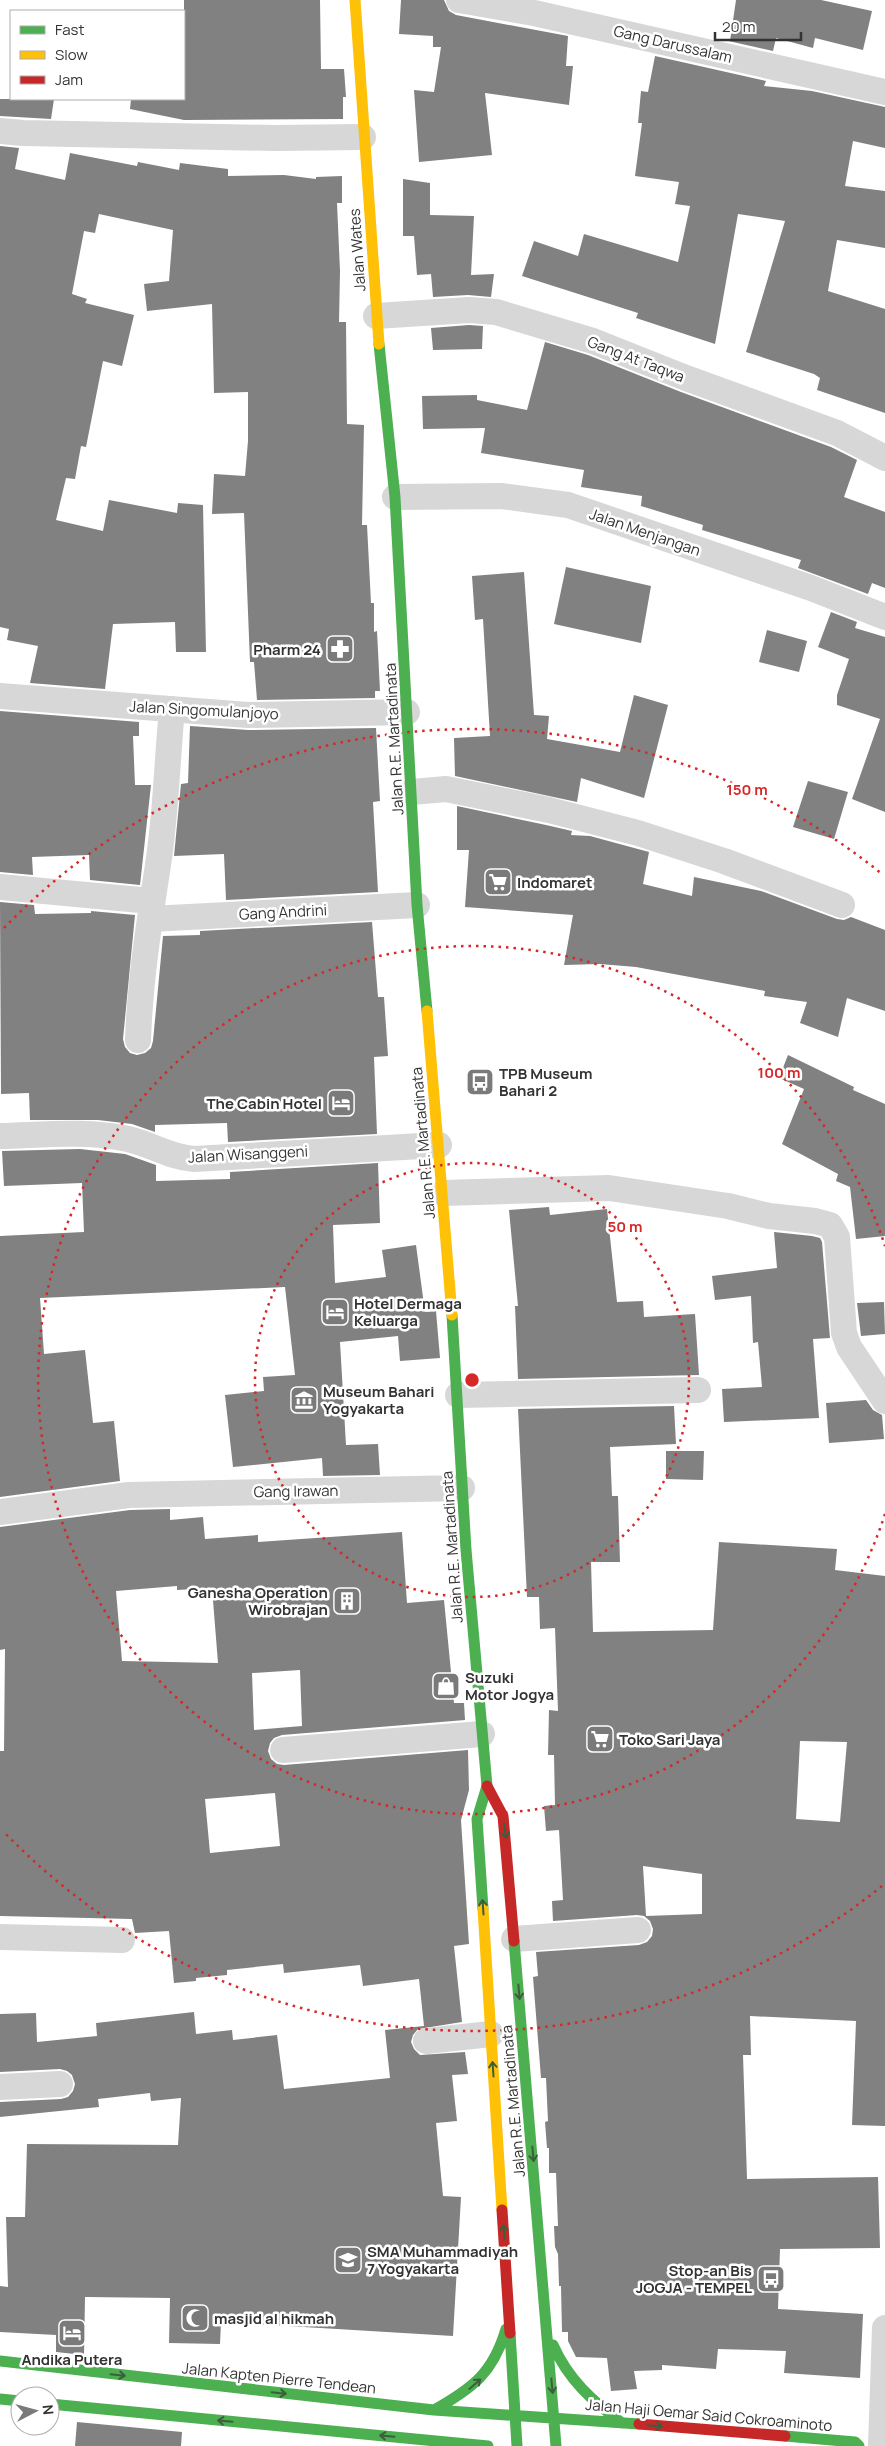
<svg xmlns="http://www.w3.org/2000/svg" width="885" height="2446" font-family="Manrope,sans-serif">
  <rect width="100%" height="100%" fill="#fff"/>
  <path fill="#818181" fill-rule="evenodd" d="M 184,0 L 320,0 L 321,69 L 344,69 L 346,97 L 343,97 L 343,119 L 184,120 L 130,109 L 131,99 L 184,99 Z
    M 401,0 L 444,0 L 449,11 L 456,15 L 568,36 L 566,66 L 573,66 L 569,105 L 485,93 L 492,155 L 419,162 L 414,90 L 434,92 L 441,47 L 433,47 L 433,36 L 399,34 Z
    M 736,0 L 821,0 L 872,11 L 863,50 L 815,38 L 813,48 L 776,38 L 773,51 L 724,40 L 730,41 Z
    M 655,56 L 766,81 L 764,86 L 812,91 L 885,107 L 885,148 L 853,141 L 845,186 L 885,191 L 885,248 L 837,240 L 828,291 L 885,309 L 885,413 L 817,390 L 820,378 L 814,374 L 746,352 L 785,221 L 738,214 L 715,344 L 636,318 L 638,313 L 522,276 L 534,241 L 578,256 L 584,234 L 678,262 L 690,206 L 675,204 L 679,182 L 635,176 L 642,123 L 638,123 L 641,91 L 648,92 Z
    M 0,99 L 54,99 L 51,119 L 0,116 Z
    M 0,146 L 19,148 L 15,169 L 65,180 L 70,153 L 137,166 L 138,162 L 179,170 L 180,163 L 228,169 L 228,176 L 284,175 L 316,179 L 316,177 L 342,176 L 342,203 L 337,203 L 340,271 L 339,322 L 346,322 L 347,424 L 364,425 L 362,525 L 367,525 L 371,603 L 374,603 L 374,632 L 377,631 L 380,691 L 375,691 L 375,698 L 257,700 L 254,662 L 250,662 L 244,513 L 212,514 L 214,474 L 245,476 L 248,441 L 248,392 L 214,393 L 212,304 L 147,311 L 144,284 L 169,281 L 173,230 L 99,214 L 95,233 L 84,231 L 72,294 L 87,299 L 85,303 L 134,315 L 122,366 L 103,361 L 86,447 L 81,446 L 75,479 L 66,478 L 56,520 L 103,531 L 109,500 L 177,513 L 178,503 L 203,505 L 206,652 L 176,652 L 175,622 L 113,624 L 105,689 L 30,683 L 38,646 L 7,640 L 9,629 L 0,627 Z
    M 403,179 L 430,183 L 430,215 L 474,216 L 471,275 L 494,274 L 491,297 L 468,295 L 433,297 L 431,274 L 417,275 L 414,236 L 403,236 Z
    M 469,325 L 483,326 L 482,349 L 433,350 L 431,328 Z
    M 545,342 L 588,355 L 681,392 L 831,447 L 857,460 L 844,497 L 885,512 L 885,588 L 872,583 L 868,594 L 798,568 L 801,560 L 702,530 L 703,525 L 641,506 L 642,496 L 581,487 L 584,470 L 481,453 L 485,428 L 423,429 L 422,396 L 477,395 L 477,400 L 527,410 Z
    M 566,567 L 651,586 L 641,643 L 554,624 Z
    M 524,572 L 534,715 L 549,716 L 547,739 L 620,752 L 634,695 L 668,705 L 644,798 L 581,778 L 577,802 L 455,776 L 454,738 L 490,736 L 483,619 L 475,620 L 472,576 Z
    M 831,612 L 857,622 L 855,628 L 885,637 L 885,812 L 852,799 L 880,719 L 837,705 L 837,695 L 849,659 L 818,647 Z
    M 767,630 L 807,641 L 799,672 L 759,662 Z
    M 0,711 L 139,722 L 139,736 L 133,736 L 135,785 L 151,785 L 140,885 L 90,880 L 89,855 L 32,857 L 33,875 L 0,872 Z
    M 190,726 L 248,730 L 376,728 L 380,801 L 373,802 L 378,892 L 226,900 L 224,854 L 174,856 L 181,784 L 188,783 Z
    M 808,781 L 848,792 L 834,839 L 793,827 Z
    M 457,806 L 546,825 L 572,831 L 571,835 L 590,836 L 649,852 L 643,884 L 692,896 L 694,877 L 761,891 L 837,919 L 844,920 L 851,917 L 885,930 L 885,1011 L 847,998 L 838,1037 L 800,1023 L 807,1002 L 764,996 L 765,991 L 636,967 L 600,964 L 564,965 L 573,915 L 465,907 L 469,850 L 457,850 Z
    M 0,902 L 34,905 L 35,914 L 91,913 L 91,911 L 135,915 L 123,1039 L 125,1047 L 130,1053 L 137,1055 L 145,1053 L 151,1048 L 153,1041 L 163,936 L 200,935 L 200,931 L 372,922 L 378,997 L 384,997 L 388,1056 L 374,1057 L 377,1134 L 228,1142 L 227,1123 L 155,1125 L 155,1132 L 132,1124 L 98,1120 L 30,1120 L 29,1093 L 1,1094 Z
    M 788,1055 L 854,1087 L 853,1090 L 885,1104 L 885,1236 L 856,1239 L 850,1187 L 836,1181 L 838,1174 L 782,1144 L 804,1089 L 779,1078 Z
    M 80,1149 L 125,1154 L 156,1165 L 156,1181 L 230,1179 L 230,1172 L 378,1163 L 380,1223 L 333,1225 L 335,1283 L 386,1277 L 382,1250 L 416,1245 L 425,1312 L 436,1311 L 440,1358 L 400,1361 L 398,1336 L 340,1342 L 346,1445 L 378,1444 L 380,1475 L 323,1476 L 322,1458 L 233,1467 L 225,1395 L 264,1391 L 263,1377 L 295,1375 L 285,1287 L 40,1298 L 44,1354 L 85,1350 L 93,1423 L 114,1421 L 120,1481 L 0,1497 L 0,1236 L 84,1232 L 82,1183 L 4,1186 L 2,1151 Z
    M 549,1207 L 550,1215 L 607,1209 L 617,1302 L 643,1301 L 644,1317 L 695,1314 L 699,1375 L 518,1379 L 515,1306 L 518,1306 L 509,1210 Z
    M 774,1232 L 812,1236 L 820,1238 L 822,1242 L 830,1338 L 813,1339 L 819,1418 L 724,1422 L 722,1389 L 762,1387 L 758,1342 L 753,1343 L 751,1296 L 715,1300 L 712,1276 L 777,1268 Z
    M 884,1302 L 885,1334 L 861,1336 L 857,1303 Z
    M 866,1400 L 873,1410 L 882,1415 L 884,1439 L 829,1443 L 826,1403 Z
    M 674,1406 L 676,1444 L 610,1447 L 612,1496 L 618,1496 L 620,1562 L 591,1562 L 593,1632 L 713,1630 L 719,1542 L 837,1549 L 835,1570 L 885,1576 L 885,2126 L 852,2125 L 856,2021 L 750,2016 L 751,2055 L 743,2055 L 747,2179 L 878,2177 L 880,2248 L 780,2249 L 778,2309 L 863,2314 L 860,2378 L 784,2373 L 786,2351 L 718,2349 L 716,2369 L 662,2365 L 662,2370 L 634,2371 L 637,2389 L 611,2391 L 607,2358 L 576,2357 L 568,2341 L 568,2332 L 562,2332 L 561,2286 L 559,2286 L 558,2254 L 555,2247 L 554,2226 L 558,2226 L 556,2173 L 549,2173 L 549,2148 L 547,2148 L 545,2122 L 548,2121 L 546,2078 L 541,2078 L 533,1977 L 538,1976 L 536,1952 L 639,1945 L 647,1942 L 652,1936 L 653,1929 L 650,1921 L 644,1916 L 637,1915 L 553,1921 L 552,1901 L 563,1900 L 559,1830 L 546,1831 L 544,1806 L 555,1805 L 554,1755 L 548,1755 L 549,1710 L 558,1711 L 555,1628 L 540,1629 L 539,1597 L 527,1597 L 518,1409 ZM 800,1741 L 847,1742 L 840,1822 L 796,1819 ZM 643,1866 L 702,1874 L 702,1914 L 646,1916 Z
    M 666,1451 L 704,1451 L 703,1480 L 666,1479 Z
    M 170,1509 L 170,1520 L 203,1517 L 205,1539 L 258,1535 L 258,1542 L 402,1532 L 407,1603 L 444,1600 L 454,1703 L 464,1703 L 465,1720 L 282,1735 L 274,1738 L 270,1743 L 268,1751 L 271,1759 L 277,1764 L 284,1765 L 468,1750 L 469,1790 L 461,1820 L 469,1944 L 454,1946 L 462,2022 L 418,2029 L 413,2035 L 411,2042 L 414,2049 L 420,2055 L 465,2052 L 468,2074 L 452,2075 L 457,2121 L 436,2123 L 443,2196 L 461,2197 L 453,2336 L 221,2322 L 220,2344 L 169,2343 L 170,2298 L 85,2297 L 84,2355 L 56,2352 L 56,2335 L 0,2332 L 0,2286 L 8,2287 L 6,2217 L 25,2217 L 27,2144 L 178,2145 L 181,2098 L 151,2101 L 150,2093 L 98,2099 L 99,2107 L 0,2117 L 0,2102 L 61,2099 L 68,2097 L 73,2091 L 75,2084 L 72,2075 L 67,2071 L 60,2069 L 0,2072 L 0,2014 L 36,2013 L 37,2042 L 97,2036 L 96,2023 L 194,2012 L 196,2034 L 232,2030 L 233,2040 L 277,2035 L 284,2089 L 390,2078 L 385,2030 L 424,2026 L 419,1979 L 363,1986 L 360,1965 L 284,1973 L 283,1964 L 227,1970 L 227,1975 L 196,1978 L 196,1981 L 174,1983 L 169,1931 L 135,1933 L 132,1919 L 0,1916 L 0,1751 L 4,1751 L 5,1649 L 0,1650 L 0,1527 L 130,1510 ZM 177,1586 L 177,1590 L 212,1588 L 218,1663 L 122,1661 L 116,1591 ZM 300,1670 L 302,1726 L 254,1730 L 252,1673 ZM 275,1793 L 280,1846 L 210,1853 L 205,1799 Z
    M 77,2422 L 182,2432 L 181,2446 L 75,2446 Z"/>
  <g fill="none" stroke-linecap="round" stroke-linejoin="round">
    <path stroke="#d7d7d7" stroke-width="26" d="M 459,0 L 534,13 L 885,92
      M 0,131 L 23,133 L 274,138 L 363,137
      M 376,316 L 469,310 L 496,312 L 593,341 L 686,378 L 837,433 L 885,458
      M 395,497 L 501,496 L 568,505 L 811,588 L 885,617
      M 0,696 L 248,715 L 407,712
      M 412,792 L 446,789 L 549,810 L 638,833 L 724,861 L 842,905
      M 0,887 L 151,901
      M 150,919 L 417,905
      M 138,1040 C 140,981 149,924 158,865 C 166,814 167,761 172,709
      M 0,1136 C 42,1135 87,1130 128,1139 C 151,1144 168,1157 194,1159 L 439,1145
      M 443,1193 L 609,1188 L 728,1206 L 769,1216 L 815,1221 L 830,1225 L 837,1237 L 844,1333 L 849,1347 L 885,1401
      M 458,1395 L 698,1390
      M 0,1512 L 129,1495 L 462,1488
      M 283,1750 L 482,1734
      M 0,1937 L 122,1940
      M 514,1939 L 638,1930
      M 426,2041 L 491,2034
      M 0,2087 L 60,2084
      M 881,2446 L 885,2328"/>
    <path stroke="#4caf50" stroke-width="11" d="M 379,344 L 395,497 L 417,905 L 427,1011
      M 452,1315 L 466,1550 L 487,1786 L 477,1819 L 483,1909
      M 514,1941 L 556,2446
      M 510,2333 L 517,2446
      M 553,2345 C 568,2379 592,2401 622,2423
      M 0,2361 L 434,2410 L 639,2424
      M 0,2399 L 20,2401
      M 50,2404 L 488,2446
      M 434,2410 C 473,2388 493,2373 506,2329
      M 785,2436 L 855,2442 L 859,2446"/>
    <path stroke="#ffc107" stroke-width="11" d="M 355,0 L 379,344
      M 427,1011 L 452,1315
      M 483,1909 L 502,2210"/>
    <path stroke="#c62828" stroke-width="11" d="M 487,1786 L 503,1816 L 514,1941
      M 502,2210 L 510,2333
      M 639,2424 L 785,2436"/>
  </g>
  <defs><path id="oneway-shaft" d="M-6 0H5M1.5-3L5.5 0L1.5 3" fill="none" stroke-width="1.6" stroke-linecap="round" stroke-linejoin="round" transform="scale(1.25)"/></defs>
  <g stroke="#3c5e3d">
    <use href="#oneway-shaft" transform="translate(505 1831) rotate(83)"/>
    <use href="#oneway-shaft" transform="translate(483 1907) rotate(-94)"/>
    <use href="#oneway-shaft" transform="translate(519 1992) rotate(85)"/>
    <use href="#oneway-shaft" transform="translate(493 2069) rotate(-94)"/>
    <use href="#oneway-shaft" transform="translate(533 2154) rotate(85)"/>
    <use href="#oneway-shaft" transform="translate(504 2232) rotate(-94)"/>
    <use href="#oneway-shaft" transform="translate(118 2375) rotate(6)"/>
    <use href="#oneway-shaft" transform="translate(475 2384) rotate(-41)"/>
    <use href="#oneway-shaft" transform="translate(552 2386) rotate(85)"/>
    <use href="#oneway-shaft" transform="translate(279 2393) rotate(6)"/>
    <use href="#oneway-shaft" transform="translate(225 2421) rotate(-175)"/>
    <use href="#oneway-shaft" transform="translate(655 2426) rotate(5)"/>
    <use href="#oneway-shaft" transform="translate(387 2436) rotate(-175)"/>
  </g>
  <g fill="none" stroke="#d62828" stroke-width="2.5" stroke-dasharray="2.5 5">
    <circle cx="472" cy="1380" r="217"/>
    <path d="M885 1514A434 434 0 1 1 885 1246"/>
    <path d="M882 1886A651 651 0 0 1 4 1832M4 928A651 651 0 0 1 882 874"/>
  </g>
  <defs>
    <symbol id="pharmacy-square" viewBox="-11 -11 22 22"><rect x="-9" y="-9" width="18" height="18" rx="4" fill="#7a7a7a" stroke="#fff"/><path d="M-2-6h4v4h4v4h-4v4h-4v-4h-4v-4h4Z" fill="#fff"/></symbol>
    <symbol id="supermarket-square" viewBox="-11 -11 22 22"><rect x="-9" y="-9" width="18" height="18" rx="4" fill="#7a7a7a" stroke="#fff"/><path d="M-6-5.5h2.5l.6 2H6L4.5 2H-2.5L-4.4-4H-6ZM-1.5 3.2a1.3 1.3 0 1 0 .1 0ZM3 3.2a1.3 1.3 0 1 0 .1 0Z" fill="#fff"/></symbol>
    <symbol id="bus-square" viewBox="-11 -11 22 22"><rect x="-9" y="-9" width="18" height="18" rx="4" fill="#7a7a7a" stroke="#fff"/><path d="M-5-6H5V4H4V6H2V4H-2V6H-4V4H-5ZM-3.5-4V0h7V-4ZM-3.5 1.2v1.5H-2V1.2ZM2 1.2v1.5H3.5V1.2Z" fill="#fff"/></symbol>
    <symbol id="hotel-square" viewBox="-11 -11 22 22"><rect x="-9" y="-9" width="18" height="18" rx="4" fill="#7a7a7a" stroke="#fff"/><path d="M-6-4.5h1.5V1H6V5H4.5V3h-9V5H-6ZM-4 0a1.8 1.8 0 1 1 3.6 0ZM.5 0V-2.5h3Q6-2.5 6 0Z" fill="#fff"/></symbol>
    <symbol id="museum-square" viewBox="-11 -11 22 22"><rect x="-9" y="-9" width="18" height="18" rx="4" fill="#7a7a7a" stroke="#fff"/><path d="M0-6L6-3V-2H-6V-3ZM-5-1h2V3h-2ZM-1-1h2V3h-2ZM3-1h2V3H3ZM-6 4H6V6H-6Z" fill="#fff"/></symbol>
    <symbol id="building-square" viewBox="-11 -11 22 22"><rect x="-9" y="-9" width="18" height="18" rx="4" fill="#7a7a7a" stroke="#fff"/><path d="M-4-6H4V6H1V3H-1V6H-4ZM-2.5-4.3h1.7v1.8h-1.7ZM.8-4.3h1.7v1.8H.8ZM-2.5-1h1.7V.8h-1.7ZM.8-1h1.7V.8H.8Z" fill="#fff"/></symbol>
    <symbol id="shop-square" viewBox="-11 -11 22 22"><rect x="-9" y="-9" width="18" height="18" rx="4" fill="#7a7a7a" stroke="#fff"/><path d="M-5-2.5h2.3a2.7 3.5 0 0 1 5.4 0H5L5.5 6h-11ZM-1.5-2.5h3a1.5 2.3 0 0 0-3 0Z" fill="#fff"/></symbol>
    <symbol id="school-square" viewBox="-11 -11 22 22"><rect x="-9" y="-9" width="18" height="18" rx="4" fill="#7a7a7a" stroke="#fff"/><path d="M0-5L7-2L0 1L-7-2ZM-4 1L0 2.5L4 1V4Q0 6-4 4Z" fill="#fff"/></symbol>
    <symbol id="mosque-square" viewBox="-11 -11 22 22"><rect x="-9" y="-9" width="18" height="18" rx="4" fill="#7a7a7a" stroke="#fff"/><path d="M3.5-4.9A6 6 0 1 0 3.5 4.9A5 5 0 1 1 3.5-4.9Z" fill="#fff"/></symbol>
  </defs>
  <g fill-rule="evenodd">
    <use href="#pharmacy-square" x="324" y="633" width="32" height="32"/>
    <use href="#supermarket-square" x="482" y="866" width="32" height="32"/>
    <use href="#bus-square" x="464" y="1066" width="32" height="32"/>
    <use href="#hotel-square" x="325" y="1087" width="32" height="32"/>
    <use href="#hotel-square" x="319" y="1296" width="32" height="32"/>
    <use href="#museum-square" x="288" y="1384" width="32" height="32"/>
    <use href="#building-square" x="331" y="1585" width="32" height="32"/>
    <use href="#shop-square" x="430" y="1670" width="32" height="32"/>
    <use href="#supermarket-square" x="584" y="1723" width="32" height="32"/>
    <use href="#school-square" x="332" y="2244" width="32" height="32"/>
    <use href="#bus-square" x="755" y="2263" width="32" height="32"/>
    <use href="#mosque-square" x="179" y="2302" width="32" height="32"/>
    <use href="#hotel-square" x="56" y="2317" width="32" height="32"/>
  </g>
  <g text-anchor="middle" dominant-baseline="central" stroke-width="5" stroke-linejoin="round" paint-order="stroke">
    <g font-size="15" fill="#333" stroke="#fff">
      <text transform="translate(673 44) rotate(13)">Gang Darussalam</text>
      <text transform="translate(357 250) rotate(-94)">Jalan Wates</text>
      <text transform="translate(636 359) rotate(21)">Gang At Taqwa</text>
      <text transform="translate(645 532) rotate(19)">Jalan Menjangan</text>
      <text transform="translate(204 710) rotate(3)">Jalan Singomulanjoyo</text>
      <text transform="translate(394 739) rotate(-93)">Jalan R.E. Martadinata</text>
      <text transform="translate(283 912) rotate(-3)">Gang Andrini</text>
      <text transform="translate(423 1143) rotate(-95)">Jalan R.E. Martadinata</text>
      <text transform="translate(248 1154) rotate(-3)">Jalan Wisanggeni</text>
      <text transform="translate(296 1491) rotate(-1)">Gang Irawan</text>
      <text transform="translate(452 1547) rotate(-94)">Jalan R.E. Martadinata</text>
      <text transform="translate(513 2101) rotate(-95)">Jalan R.E. Martadinata</text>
      <text transform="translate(279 2378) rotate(6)">Jalan Kapten Pierre Tendean</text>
      <text transform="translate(709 2415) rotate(5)">Jalan Haji Oemar Said Cokroaminoto</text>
    </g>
    <g font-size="15" font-weight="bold" fill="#333" stroke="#fff" text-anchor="start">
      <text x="321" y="649" text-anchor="end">Pharm 24</text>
      <text x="517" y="882">Indomaret</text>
      <text x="499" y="1073">TPB Museum<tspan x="499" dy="17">Bahari 2</tspan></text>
      <text x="322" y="1103" text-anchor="end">The Cabin Hotel</text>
      <text x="354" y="1303">Hotel Dermaga<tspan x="354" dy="17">Keluarga</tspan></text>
      <text x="323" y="1391">Museum Bahari<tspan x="323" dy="17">Yogyakarta</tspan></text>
      <text x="328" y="1592" text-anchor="end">Ganesha Operation<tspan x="328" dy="17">Wirobrajan</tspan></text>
      <text x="465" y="1677">Suzuki<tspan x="465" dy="17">Motor Jogya</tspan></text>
      <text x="619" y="1739">Toko Sari Jaya</text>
      <text x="367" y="2251">SMA Muhammadiyah<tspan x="367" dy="17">7 Yogyakarta</tspan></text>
      <text x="752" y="2270" text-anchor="end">Stop-an Bis<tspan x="752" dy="17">JOGJA - TEMPEL</tspan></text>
      <text x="214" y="2318">masjid al hikmah</text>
      <text x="72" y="2359" text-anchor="middle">Andika Putera</text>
    </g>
  </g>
  <circle cx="472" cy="1380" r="8" fill="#d62828" stroke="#fff" stroke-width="2.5"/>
  <g font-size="15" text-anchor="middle" font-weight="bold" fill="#d62828" stroke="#fff" stroke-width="5" stroke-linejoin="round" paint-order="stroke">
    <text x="747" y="795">150 m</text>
    <text x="779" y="1078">100 m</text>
    <text x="625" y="1232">50 m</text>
  </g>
  <rect x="10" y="10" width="175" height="90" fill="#ffffff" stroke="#adadad"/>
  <rect x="20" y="26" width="25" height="8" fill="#4caf50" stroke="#adadad"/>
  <text x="55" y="35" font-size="15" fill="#333333">Fast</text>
  <rect x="20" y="51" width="25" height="8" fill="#ffc107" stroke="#adadad"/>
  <text x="55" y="60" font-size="15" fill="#333333">Slow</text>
  <rect x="20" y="76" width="25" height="8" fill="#c62828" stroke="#adadad"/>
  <text x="55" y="85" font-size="15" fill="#333333">Jam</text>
  <g transform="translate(35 2411) rotate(84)"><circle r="24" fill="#ffffff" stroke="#adadad"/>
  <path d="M0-4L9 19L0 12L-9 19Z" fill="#7a7a7a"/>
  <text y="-8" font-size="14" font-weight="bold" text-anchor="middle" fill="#333333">N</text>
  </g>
  <path d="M715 32v8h86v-8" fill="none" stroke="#333333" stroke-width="2.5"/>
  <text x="722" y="32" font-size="15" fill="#333333" stroke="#ffffff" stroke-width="4" paint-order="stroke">20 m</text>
</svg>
